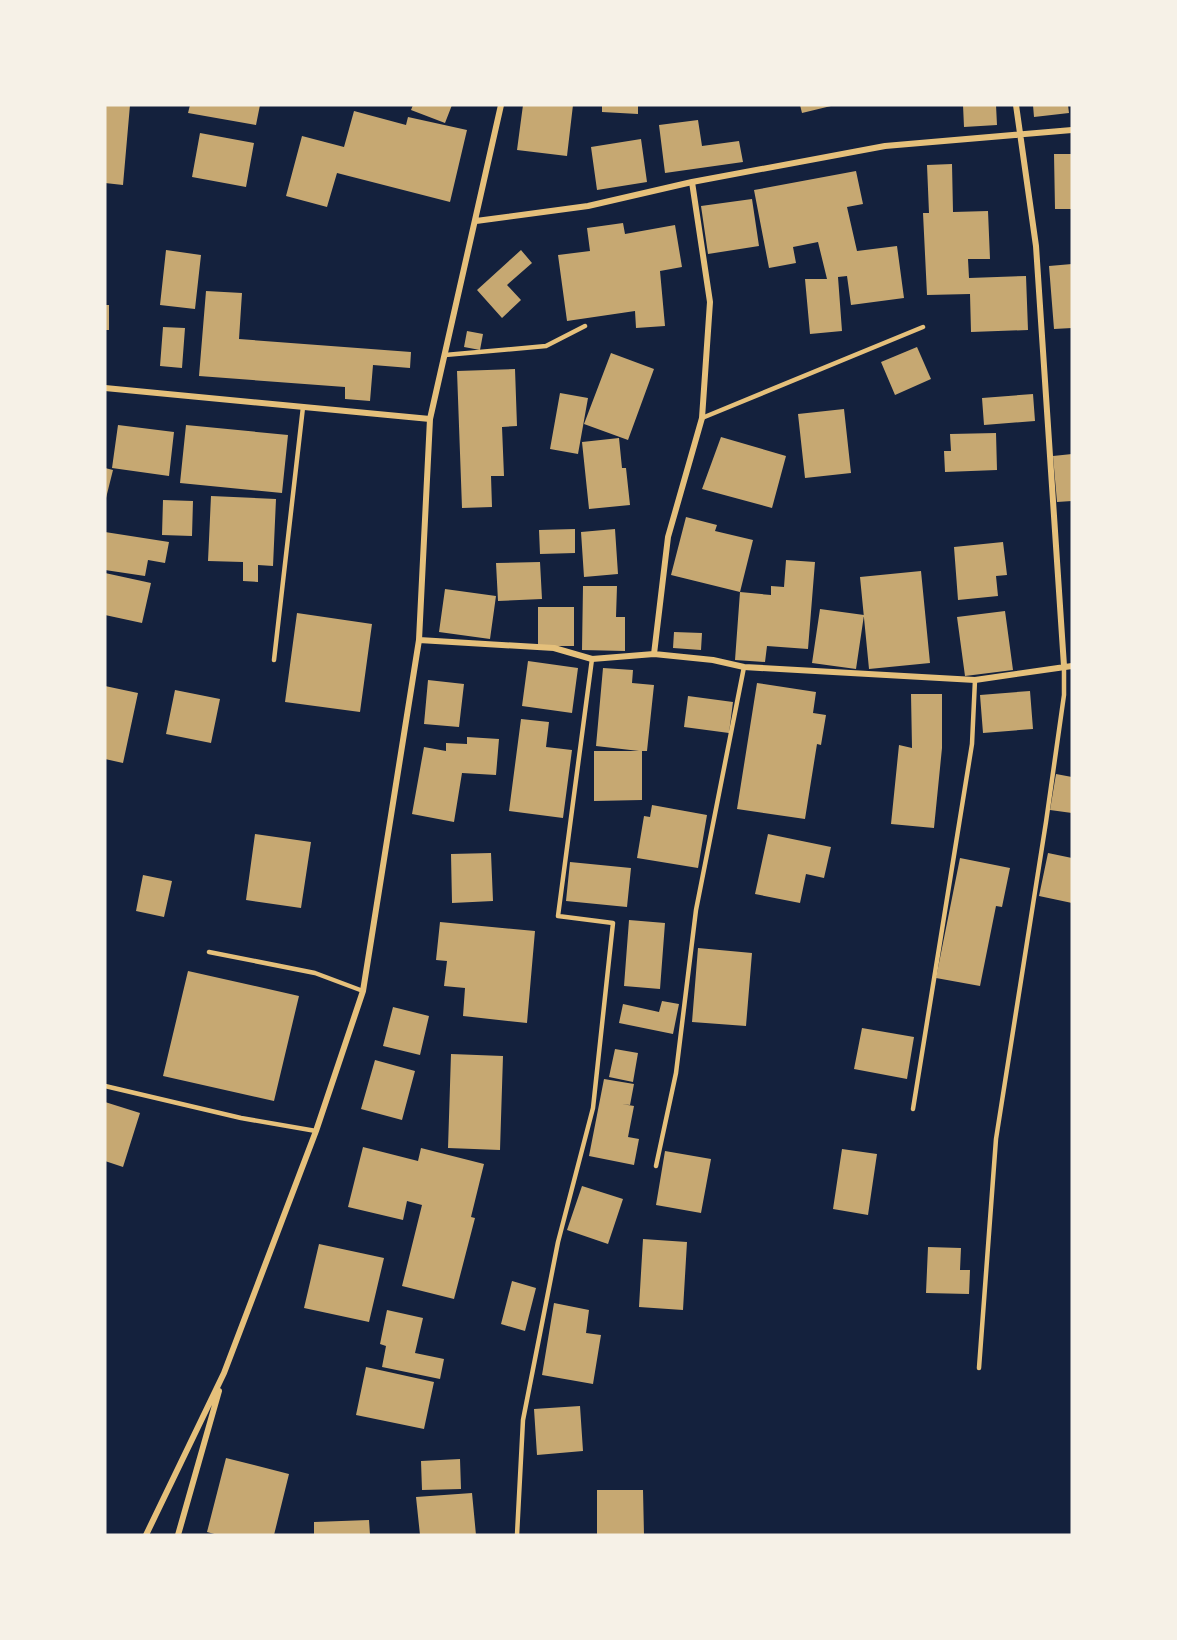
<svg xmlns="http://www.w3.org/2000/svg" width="1177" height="1640" font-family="'PT Sans Narrow',sans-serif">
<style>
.building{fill:#c6a872}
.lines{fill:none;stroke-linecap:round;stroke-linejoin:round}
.service{stroke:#e5c07b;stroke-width:4.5}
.minor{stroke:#e5c07b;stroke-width:6}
</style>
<rect width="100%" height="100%" fill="#14213d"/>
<path class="building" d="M 105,105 L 130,105 L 123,185 L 105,183 Z
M 190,105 L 260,105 L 256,125 L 188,113 Z
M 413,105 L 452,105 L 445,123 L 411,110 Z
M 523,105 L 573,105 L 567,156 L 517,150 Z
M 602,105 L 638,105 L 638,114 L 602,112 Z
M 800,105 L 830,105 L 831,106 L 802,113 Z
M 963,105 L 996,105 L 997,125 L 964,127 Z
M 1033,105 L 1068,105 L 1069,113 L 1034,117 Z
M 354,111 L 406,125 L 408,117 L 467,130 L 450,202 L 337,173 L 327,207 L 286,196 L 302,136 L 344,147 Z
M 698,120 L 702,146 L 739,141 L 743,162 L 665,173 L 659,125 Z
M 200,133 L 254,143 L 246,187 L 192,177 Z
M 641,139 L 647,182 L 597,190 L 591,147 Z
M 1054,154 L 1072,154 L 1072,209 L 1055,209 Z
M 952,164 L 953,212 L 988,211 L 990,259 L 968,259 L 969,278 L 1026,276 L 1028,330 L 971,332 L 970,294 L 927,295 L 923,213 L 929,213 L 927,165 Z
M 856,171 L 863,204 L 847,207 L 857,251 L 897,246 L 904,298 L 851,305 L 847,276 L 838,277 L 842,331 L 810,334 L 805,279 L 827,279 L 818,242 L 793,247 L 796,263 L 769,268 L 754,190 Z
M 752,199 L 759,246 L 708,254 L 701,206 Z
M 623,223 L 625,234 L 675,225 L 682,267 L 660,271 L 665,326 L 636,328 L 635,311 L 567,321 L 558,255 L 590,251 L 587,228 Z
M 166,250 L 201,255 L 195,309 L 160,305 Z
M 521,250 L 532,263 L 507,285 L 521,300 L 502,318 L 477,290 Z
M 1072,264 L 1072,328 L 1054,329 L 1049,266 Z
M 206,291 L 242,293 L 239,339 L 411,352 L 410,368 L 373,365 L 370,401 L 345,399 L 345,387 L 199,376 Z
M 105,305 L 109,305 L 109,330 L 105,330 Z
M 163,327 L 185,328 L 182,368 L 160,366 Z
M 467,331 L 483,334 L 480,350 L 464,347 Z
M 917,347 L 931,379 L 895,395 L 881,362 Z
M 611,353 L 654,369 L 628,440 L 584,424 Z
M 515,369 L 517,426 L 502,427 L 504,476 L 491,476 L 492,507 L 462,508 L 457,371 Z
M 560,393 L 588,398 L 578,454 L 550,449 Z
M 1033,394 L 1035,421 L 984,425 L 982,398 Z
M 844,409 L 851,473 L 805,478 L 798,414 Z
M 118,425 L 174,432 L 169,476 L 112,468 Z
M 186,425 L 288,435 L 282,493 L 180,483 Z
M 996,433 L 997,470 L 945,472 L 944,451 L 951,451 L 950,434 Z
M 721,437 L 786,456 L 772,508 L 702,489 Z
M 619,438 L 622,468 L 626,468 L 630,505 L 589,509 L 582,442 Z
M 1072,454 L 1072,501 L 1057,502 L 1053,456 Z
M 105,468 L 113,470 L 106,498 L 105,497 Z
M 211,496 L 276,499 L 273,566 L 258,565 L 258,582 L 243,581 L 243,562 L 208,561 Z
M 163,500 L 193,501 L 192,536 L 162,535 Z
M 686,517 L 717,525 L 715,531 L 753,540 L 740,592 L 671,575 Z
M 575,529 L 575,553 L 540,554 L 539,530 Z
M 615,529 L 618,574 L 584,577 L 581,532 Z
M 105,532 L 169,542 L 165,563 L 148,560 L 145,576 L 105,570 Z
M 1003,542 L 1007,575 L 996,576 L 998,596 L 958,600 L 954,547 Z
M 786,560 L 815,562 L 808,649 L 767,646 L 765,662 L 735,660 L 740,592 L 771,595 L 771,586 L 784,587 Z
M 540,562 L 542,599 L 498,601 L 496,563 Z
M 921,571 L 930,663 L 869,669 L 860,577 Z
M 105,573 L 151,583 L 142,623 L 105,615 Z
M 583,586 L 617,586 L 616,617 L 625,617 L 625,651 L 582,650 Z
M 445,589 L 496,596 L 490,639 L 439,632 Z
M 538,607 L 574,607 L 574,646 L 538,646 Z
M 820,609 L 864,615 L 856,669 L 812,663 Z
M 1005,611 L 1013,670 L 965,676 L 957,617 Z
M 297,613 L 372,624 L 360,712 L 285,702 Z
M 674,632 L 702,633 L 701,650 L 673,648 Z
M 528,661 L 578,668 L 572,713 L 522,706 Z
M 603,668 L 633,670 L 632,683 L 654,685 L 647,751 L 642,751 L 642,800 L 594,801 L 594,751 L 639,751 L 596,746 Z
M 428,680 L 464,684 L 459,727 L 424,724 Z
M 757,683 L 816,692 L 813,713 L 826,715 L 821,745 L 817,744 L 805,819 L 737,809 Z
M 105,686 L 138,693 L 123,763 L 105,759 Z
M 175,690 L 220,699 L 211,743 L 166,734 Z
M 1030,691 L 1033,729 L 983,733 L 980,695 Z
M 911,694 L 942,694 L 942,748 L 934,828 L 891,824 L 899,745 L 912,748 Z
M 688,696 L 733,702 L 729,733 L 684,727 Z
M 521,719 L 549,722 L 546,747 L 572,750 L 563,818 L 509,811 Z
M 467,737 L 499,739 L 496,775 L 462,773 L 454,822 L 412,814 L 424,747 L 446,751 L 446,743 L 467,744 Z
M 1056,774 L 1072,777 L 1072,813 L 1050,810 Z
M 652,805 L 707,815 L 698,868 L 637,858 L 644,816 L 650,817 Z
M 255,834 L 311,842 L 301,908 L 246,900 Z
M 768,834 L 831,847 L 824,878 L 806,874 L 800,903 L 755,894 Z
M 491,853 L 493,901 L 452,903 L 451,854 Z
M 1048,853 L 1072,858 L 1072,903 L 1039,896 Z
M 960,858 L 1010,868 L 1002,907 L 996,906 L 980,986 L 936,978 Z
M 570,862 L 631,868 L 627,907 L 566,901 Z
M 143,875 L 172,881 L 164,917 L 136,911 Z
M 629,920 L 665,923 L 660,989 L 624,986 Z
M 440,922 L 535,931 L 527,1023 L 463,1016 L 465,988 L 444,986 L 447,961 L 436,960 Z
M 698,948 L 752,953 L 746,1026 L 692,1022 Z
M 188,971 L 299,996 L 274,1101 L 163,1076 Z
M 662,1001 L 679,1004 L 673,1034 L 619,1023 L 623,1004 L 659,1012 Z
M 393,1007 L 429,1016 L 420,1055 L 383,1046 Z
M 862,1028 L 914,1037 L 907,1079 L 854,1069 Z
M 615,1049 L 638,1053 L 633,1082 L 609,1077 Z
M 451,1054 L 503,1056 L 500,1150 L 448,1148 Z
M 375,1060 L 415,1071 L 402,1120 L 361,1109 Z
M 604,1079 L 634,1084 L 630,1105 L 622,1104 L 634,1106 L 628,1137 L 639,1139 L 634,1165 L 589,1156 Z
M 105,1102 L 140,1113 L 123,1167 L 105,1161 Z
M 363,1147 L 418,1161 L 421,1148 L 484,1164 L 471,1217 L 475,1218 L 454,1299 L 402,1286 L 422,1205 L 407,1201 L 403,1220 L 348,1207 Z
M 842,1149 L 877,1154 L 868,1215 L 833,1209 Z
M 665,1151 L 711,1159 L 701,1213 L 656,1205 Z
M 582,1186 L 623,1199 L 608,1244 L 567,1230 Z
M 643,1239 L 687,1242 L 683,1310 L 639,1307 Z
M 319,1244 L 384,1258 L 369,1322 L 304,1308 Z
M 928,1247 L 961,1248 L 960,1270 L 970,1270 L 969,1294 L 926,1293 Z
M 512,1281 L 536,1288 L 525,1331 L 501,1324 Z
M 554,1303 L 589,1310 L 586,1333 L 601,1335 L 593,1384 L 542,1375 Z
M 387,1310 L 423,1318 L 415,1353 L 444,1359 L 440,1379 L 382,1367 L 386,1346 L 380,1344 Z
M 366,1367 L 434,1382 L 424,1429 L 356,1415 Z
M 580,1406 L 583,1451 L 537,1455 L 534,1409 Z
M 226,1458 L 289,1474 L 274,1535 L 218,1535 L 207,1532 Z
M 460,1459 L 461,1489 L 422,1490 L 421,1461 Z
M 597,1490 L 643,1490 L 644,1535 L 597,1535 Z
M 472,1493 L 476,1535 L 420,1535 L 416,1497 Z
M 369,1520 L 370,1535 L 314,1535 L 314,1522 Z"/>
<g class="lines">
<path class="service" d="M 445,355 L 546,346 L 585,326
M 702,418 L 923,327
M 274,660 L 303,407
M 209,952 L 315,973 L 363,991
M 105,1086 L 241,1118 L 316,1131
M 913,1109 L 972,744 L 975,680
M 656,1166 L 676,1073 L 696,910 L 744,667
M 979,1368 L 996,1139 L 1046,822 L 1064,695 L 1064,666
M 517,1535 L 523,1420 L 558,1242 L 593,1108 L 613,923 L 558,916 L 592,659"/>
<path class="minor" d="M 1016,105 L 1036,246 L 1064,666
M 476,221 L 588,206 L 692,182 L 885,146 L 1072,130
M 105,388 L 430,419
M 419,640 L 554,648 L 592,659 L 654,654 L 713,660 L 744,667 L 975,680 L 1072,666
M 654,654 L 668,537 L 702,418 L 710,302 L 692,182
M 146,1535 L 224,1373 L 316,1131 L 363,991 L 419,640 L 430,419 L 501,105
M 178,1535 L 219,1391"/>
</g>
<rect width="1177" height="1640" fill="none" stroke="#f6f1e7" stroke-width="213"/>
</svg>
